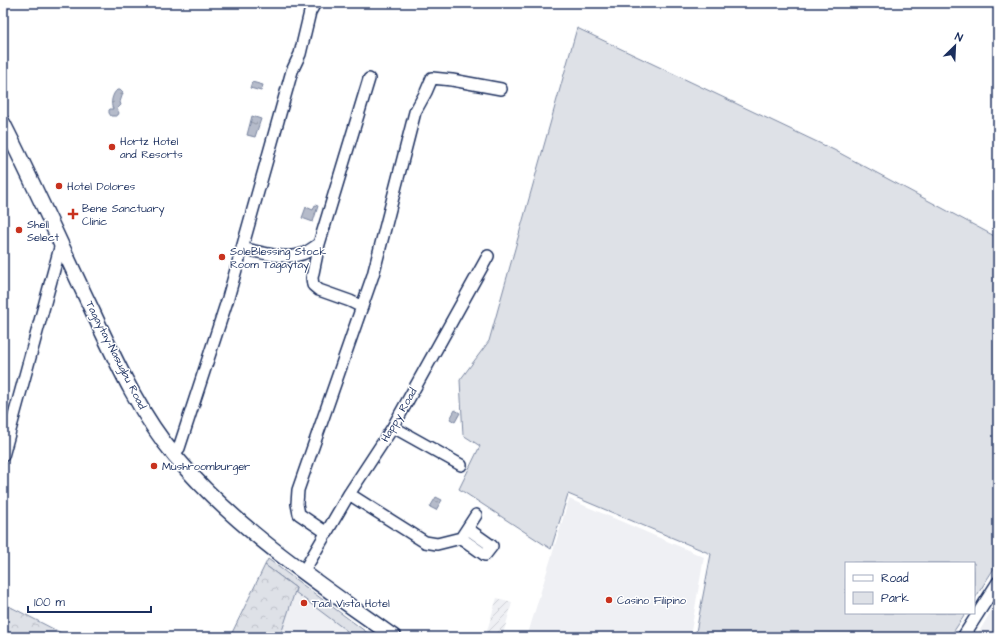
<svg xmlns="http://www.w3.org/2000/svg" width="1001" height="640" font-family="'Architects Daughter',sans-serif">
<style>
.built{fill:#eff0f4}
.industrial{fill:url(#industrial-furrows)}
.green{fill:#dee1e7;stroke:#7c88a2}
.forest{fill:url(#forest-crowns);stroke:#7c88a2}
.water{fill:url(#water-ripples);stroke:#77839f}
.lines{fill:none;stroke-linecap:round;stroke-linejoin:round}
.minor-casing{stroke:#1b2f5e;stroke-width:14}
.major-casing{stroke:#1b2f5e;stroke-width:17}
.minor{stroke:#fff;stroke-width:11}
.major{stroke:#fff;stroke-width:14}
.poi-dot{fill:#c8321e;stroke:#fff;stroke-width:1.5}
.labels{text-anchor:middle;dominant-baseline:central;stroke-width:3;stroke-linejoin:round;paint-order:stroke}
.poi-label{font-size:11px;fill:#1b2f5e;stroke:#fff;text-anchor:start}
.street-label{font-size:11px;fill:#1b2f5e;stroke:#fff}
</style>
<defs>
<pattern id="industrial-furrows" width="10" height="10" patternUnits="userSpaceOnUse"><rect width="10" height="10" fill="#eff0f4"/><path d="M-1 1l2-2M0 10L10 0M9 11l2-2" fill="none" stroke="#ccced4"/></pattern>
<pattern id="forest-crowns" width="20" height="18" patternUnits="userSpaceOnUse"><rect width="20" height="18" fill="#dee1e7"/><path d="M2 6a3 3 0 1 1 6 0M12 15a3 3 0 1 1 6 0" fill="none" stroke="#bec1c9"/></pattern>
<pattern id="water-ripples" width="26" height="14" patternUnits="userSpaceOnUse"><rect width="26" height="14" fill="#b5bbca"/><path d="M2 4q2-2 4 0t4 0M15 11q2-2 4 0t4 0" fill="none" stroke="#9298a7"/></pattern>
</defs>
<rect width="100%" height="100%" fill="#fff"/>
<filter id="ink" filterUnits="userSpaceOnUse"><feTurbulence type="fractalNoise" baseFrequency=".025" numOctaves="2"/><feDisplacementMap in="SourceGraphic" scale="8" xChannelSelector="R" yChannelSelector="G"/><feConvolveMatrix kernelMatrix="1 2 1 2 8 2 1 2 1" color-interpolation-filters="sRGB"/></filter>
<g filter="url(#ink)">
<path class="built" d="M 569,499 L 704,557 L 690,637 L 527,637 Z
M 296,588 L 362,637 L 280,637 Z
M 993,608 L 998,608 L 998,637 L 976,637 Z"/>
<path class="industrial" d="M 497,598 L 512,602 L 510,611 L 502,637 L 485,637 Z"/>
<path class="green" d="M 577,28 L 834,150 L 998,238 L 998,562 L 974,600 L 974,563 L 846,563 L 846,613 L 966,613 L 950,637 L 695,637 L 711,554 L 568,494 L 551,549 L 459,489 L 480,446 L 463,435 L 460,380 L 489,341 Z
M 268,559 L 373,637 L 355,637 L 295,592 L 296,588 L 265,565 Z"/>
<path class="forest" d="M 265,565 L 296,588 L 280,637 L 230,637 Z
M 3,603 L 69,637 L 3,637 Z"/>
<path class="water" d="M 252,82 L 263,85 L 261,91 L 250,88 Z
M 117,90 L 120,90 L 123,93 L 120,102 L 121,105 L 117,109 L 119,113 L 118,115 L 116,116 L 111,116 L 109,113 L 109,110 L 110,109 L 113,109 C 110,104 112,94 117,90 Z
M 252,116 L 261,119 L 255,137 L 247,135 Z
M 315,205 L 318,206 L 313,222 L 302,218 L 306,207 L 313,210 Z
M 455,410 L 460,413 L 455,422 L 450,419 Z
M 436,497 L 442,500 L 436,510 L 430,507 Z"/>
<g class="lines">
<defs>
<path id="minor" d="M 242,248 C 258,252 287,260 302,254 C 308,252 314,247 319,244
M 362,307 L 350,301 L 319,290 L 313,285 L 312,278 L 319,244 L 369,79
M 393,427 L 461,465
M 174,454 L 179,448 L 228,298 L 292,71 L 300,54 L 310,12 L 315,3
M 3,456 L 61,244
M 349,494 L 425,542 L 437,544 L 461,538 L 476,515
M 327,533 L 299,514 L 297,504 L 298,490 L 373,275 L 415,112 L 426,92 L 432,78 L 452,80 L 501,89
M 461,538 L 485,555 L 492,546 L 468,529
M 304,571 L 349,494 L 393,427 L 488,256
M 963,637 L 998,582"/>
<path id="major" d="M 3,123 C 34,184 61,245 90,306 C 114,357 138,412 175,456 C 236,529 317,582 394,637"/>
</defs>
<use href="#minor" class="minor-casing"/>
<use href="#major" class="major-casing"/>
<use href="#minor" class="minor"/>
<use href="#major" class="major"/>
</g>
</g>
<g class="poi-dot">
<circle cx="112" cy="147" r="4"/>
<circle cx="59" cy="186" r="4"/>
<path d="M71 208h4v4h4v4h-4v4h-4v-4h-4v-4h4z"/>
<circle cx="19" cy="230" r="4"/>
<circle cx="222" cy="257" r="4"/>
<circle cx="154" cy="466" r="4"/>
<circle cx="609" cy="600" r="4"/>
<circle cx="304" cy="603" r="4"/>
</g>
<g class="labels">
<g class="poi-label">
<text x="120" y="141">Hortz Hotel<tspan x="120" dy="13">and Resorts</tspan></text>
<text x="67" y="186">Hotel Dolores</text>
<text x="82" y="208">Bene Sanctuary<tspan x="82" dy="13">Clinic</tspan></text>
<text x="27" y="224">Shell<tspan x="27" dy="13">Select</tspan></text>
<text x="230" y="251">SoleBlessing Stock<tspan x="230" dy="13">Room Tagaytay</tspan></text>
<text x="162" y="466">Mushroomburger</text>
<text x="617" y="600">Casino Filipino</text>
<text x="312" y="603">Taal Vista Hotel</text>
</g>
<g class="street-label">
<text transform="translate(116 355) rotate(63)">Tagaytay-Nasugbu Road</text>
<text transform="translate(399 415) rotate(-60)">Happy Road</text>
</g>
</g>
<rect width="1001" height="640" fill="none" stroke="#fff" stroke-width="16"/>
<rect x="8" y="8" width="985" height="624" fill="none" stroke="#1b2f5e" stroke-width="1.5" filter="url(#ink)"/>
<rect x="845" y="562" width="130" height="52" fill="#ffffff" stroke="#a4acbf"/>
<rect x="853" y="575" width="20" height="6" fill="#ffffff" stroke="#a4acbf"/>
<text x="881" y="582" font-size="12" fill="#1b2f5e">Road</text>
<rect x="853" y="592" width="20" height="12" fill="#dee1e7" stroke="#a4acbf"/>
<text x="881" y="602" font-size="12" fill="#1b2f5e">Park</text>
<g transform="translate(955 46) rotate(24)" stroke="#ffffff" stroke-width="3" paint-order="stroke">
<path d="M0-3L7 15L0 10L-7 15Z" fill="#1b2f5e"/>
<text y="-6" font-size="11" font-weight="bold" text-anchor="middle" fill="#1b2f5e">N</text>
</g>
<path d="M28 606v6h123v-6" fill="none" stroke="#1b2f5e" stroke-width="2"/>
<text x="34" y="606" font-size="12" fill="#1b2f5e" stroke="#ffffff" stroke-width="3" paint-order="stroke">100 m</text>
</svg>
